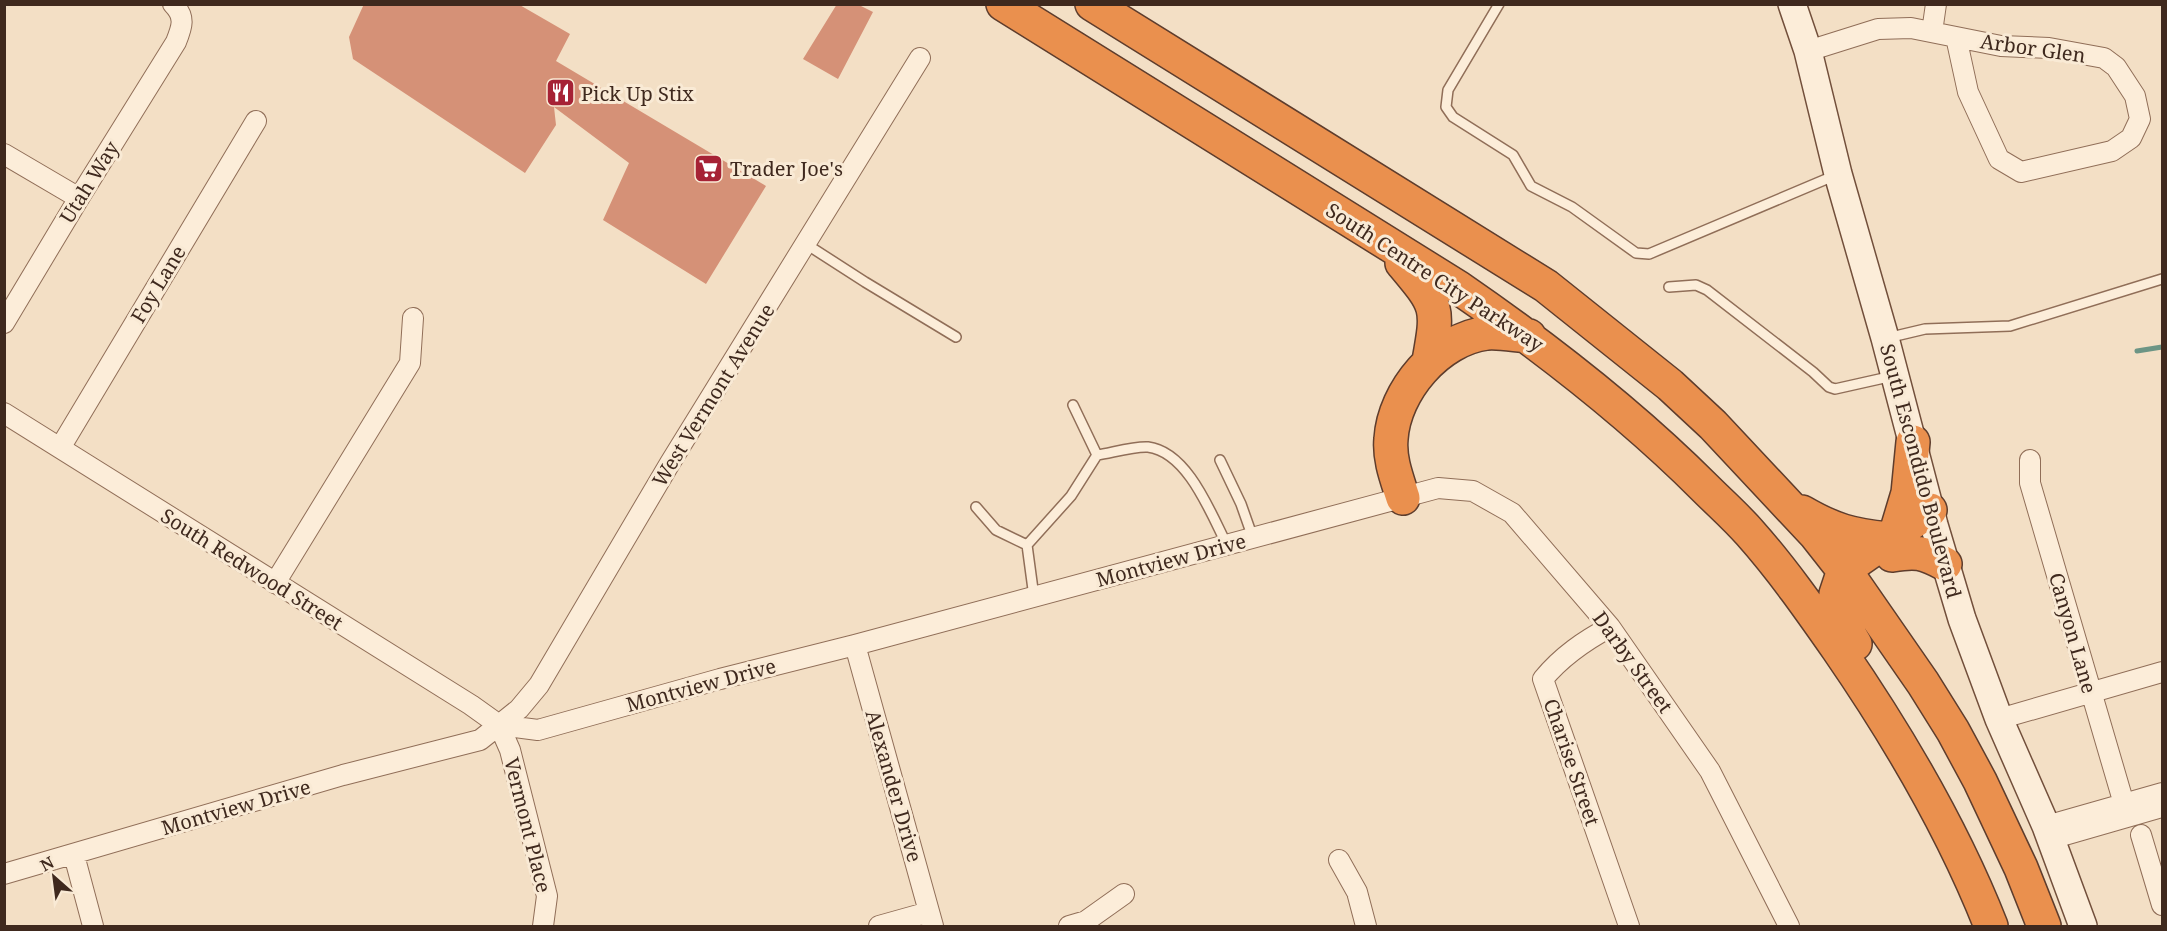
<svg xmlns="http://www.w3.org/2000/svg" width="2167" height="931" font-family="'Noto Serif',serif">
<style>
.lines{fill:none;stroke-linecap:round;stroke-linejoin:round}
.stream{stroke:#6c9585;stroke-width:5}
.building{fill:#d59177}
.lane-casing{stroke:#906e58;stroke-width:12}
.street-casing{stroke:#906e58;stroke-width:22}
.secondary-casing{stroke:#724f3b;stroke-width:30}
.highway-casing{stroke:#5e3d2d;stroke-width:36}
.lane{stroke:#fcedd9;stroke-width:9}
.street{stroke:#fcedd9;stroke-width:20}
.secondary{stroke:#fcedd9;stroke-width:27}
.highway{stroke:#ea904e;stroke-width:33}
.labels{text-anchor:middle;dominant-baseline:central;stroke-width:6;stroke-linejoin:round;paint-order:stroke}
.street-label{font-size:20px;fill:#3f291e;stroke:#f9ead5}
.poi-label{font-size:20px;fill:#3f291e;stroke:#f9ead5;text-anchor:start}
</style>
<rect width="100%" height="100%" fill="#f3dfc5"/>
<g class="lines">
<path class="stream" d="M 2137,351 L 2162,347"/>
</g>
<path class="building" d="M 364,4 L 518,4 L 570,34 L 556,61 L 766,186 L 706,284 L 603,220 L 629,163 L 554,107 L 556,125 L 525,173 L 353,59 L 349,37 Z
M 837,4 L 857,4 L 873,12 L 838,79 L 803,59 Z"/>
<g class="lines">
<defs>
<path id="lane" d="M 1499,4 L 1448,90 L 1446,107 L 1453,117 L 1513,155 L 1531,186 L 1572,207 L 1636,253 L 1649,254 L 1836,175
M 806,244 L 865,282 L 956,337
M 1669,287 L 1696,285 L 1707,290 L 1813,372 L 1829,387 L 1835,389 L 1893,376
M 1887,338 L 1925,329 L 2010,326 L 2162,279
M 1097,455 C 1111,453 1134,446 1148,447 C 1188,452 1211,514 1227,545
M 1220,460 L 1241,504 L 1253,538
M 976,507 L 996,530 L 1027,545
M 1034,597 L 1027,545 L 1071,496 L 1097,455 L 1073,405"/>
<path id="street" d="M 1932,32 L 1936,4
M 1808,51 L 1878,29 L 1911,28 L 2001,46 L 2049,48 L 2104,58 L 2116,67 L 2135,96 L 2140,119 L 2131,138 L 2112,151 L 2021,172 L 1999,159 L 1968,92 L 1956,37
M 4,154 L 79,198
M 4,323 L 79,198 L 176,42 C 182,27 186,17 173,4
M 4,413 L 471,705 L 499,725 L 510,750 L 547,896 L 543,926
M 60,448 L 256,121
M 2030,460 L 2030,483 L 2124,804
M 275,583 L 410,363 L 413,318
M 1610,627 C 1584,641 1562,656 1543,679 L 1629,926
M 855,645 L 933,926
M 1999,719 L 2162,672
M 499,725 L 519,709 L 539,685 L 670,463 L 920,58
M 2046,826 L 2162,793
M 2141,835 L 2162,905
M 2051,839 L 2162,807
M 74,855 L 93,926
M 1339,860 L 1357,892 L 1366,926
M 4,874 L 343,775 L 480,740 L 499,725 L 538,730 L 720,679 L 855,645 L 1438,488 L 1473,491 L 1512,513 L 1610,627 L 1710,771 L 1789,926
M 879,926 L 929,912
M 1069,926 L 1086,921 L 1124,894"/>
<path id="secondary" d="M 1792,4 L 1808,51 L 1838,174 L 1885,338 L 1934,525 L 1962,619 L 1999,719 L 2046,826 L 2083,926"/>
<path id="highway" d="M 1003,4 L 1459,288 C 1546,348 1630,413 1705,488 C 1720,503 1736,517 1750,533 C 1782,569 1810,609 1838,649 C 1898,736 1952,827 1991,926
M 1092,4 L 1546,286 L 1670,385 L 1713,425 L 1816,535 L 1853,582 L 1923,683 L 1953,731 L 1980,781 L 2021,868 L 2044,926
M 1402,263 C 1438,306 1439,306 1429,361
M 1403,498 C 1397,479 1389,459 1391,439 C 1394,391 1438,339 1487,333 C 1500,332 1515,335 1529,336
M 1802,512 C 1835,531 1851,535 1888,539
M 1896,533 L 1908,493 L 1913,442
M 1892,555 C 1916,551 1923,552 1945,564
M 1855,644 L 1838,615 L 1835,605 L 1836,594 L 1844,570 L 1930,510"/>
</defs>
<use href="#lane" class="lane-casing"/>
<use href="#street" class="street-casing"/>
<use href="#secondary" class="secondary-casing"/>
<use href="#highway" class="highway-casing"/>
<use href="#lane" class="lane"/>
<use href="#street" class="street"/>
<use href="#secondary" class="secondary"/>
<use href="#highway" class="highway"/>
</g>
<defs>
<symbol id="restaurant-square" viewBox="-11 -11 22 22"><rect x="-9" y="-9" width="18" height="18" rx="4" fill="#a62235" stroke="#f9ead5"/><path d="M-5-6h1v4h1v-4h1v4h1v-4h1v5L-1.5 .5V6h-2V.5L-5-1ZM5-6V6H3V1.5H1.5Q1.5-4 5-6Z" fill="#fff"/></symbol>
<symbol id="supermarket-square" viewBox="-11 -11 22 22"><rect x="-9" y="-9" width="18" height="18" rx="4" fill="#a62235" stroke="#f9ead5"/><path d="M-6-5.5h2.5l.6 2H6L4.5 2H-2.5L-4.4-4H-6ZM-1.5 3.2a1.3 1.3 0 1 0 .1 0ZM3 3.2a1.3 1.3 0 1 0 .1 0Z" fill="#fff"/></symbol>
</defs>
<g fill-rule="evenodd">
<use href="#restaurant-square" x="544" y="76" width="33" height="33"/>
<use href="#supermarket-square" x="692" y="152" width="33" height="33"/>
</g>
<g class="labels">
<g class="street-label">
<text transform="translate(2033 48) rotate(8)">Arbor Glen</text>
<text transform="translate(89 182) rotate(-58)">Utah Way</text>
<text transform="translate(1435 277) rotate(33)">South Centre City Parkway</text>
<text transform="translate(158 284) rotate(-59)">Foy Lane</text>
<text transform="translate(713 395) rotate(-58)">West Vermont Avenue</text>
<text transform="translate(1921 471) rotate(75)">South Escondido Boulevard</text>
<text transform="translate(1171 560) rotate(-15)">Montview Drive</text>
<text transform="translate(252 569) rotate(32)">South Redwood Street</text>
<text transform="translate(2073 633) rotate(74)">Canyon Lane</text>
<text transform="translate(1633 662) rotate(54)">Darby Street</text>
<text transform="translate(701 685) rotate(-15)">Montview Drive</text>
<text transform="translate(1572 762) rotate(71)">Charise Street</text>
<text transform="translate(894 786) rotate(74)">Alexander Drive</text>
<text transform="translate(236 807) rotate(-16)">Montview Drive</text>
<text transform="translate(528 825) rotate(76)">Vermont Place</text>
</g>
<g class="poi-label">
<text x="581" y="93">Pick Up Stix</text>
<text x="730" y="168">Trader Joe's</text>
</g>
</g>
<rect width="2167" height="931" fill="none" stroke="#3f291e" stroke-width="12"/>
<g transform="translate(54 877) rotate(332)" stroke="#f9ead5" stroke-width="4.5" paint-order="stroke">
<path d="M0-4.5L10 22L0 15L-10 22Z" fill="#3f291e"/>
<text y="-9" font-size="16" font-weight="bold" text-anchor="middle" fill="#3f291e">N</text>
</g>
</svg>
